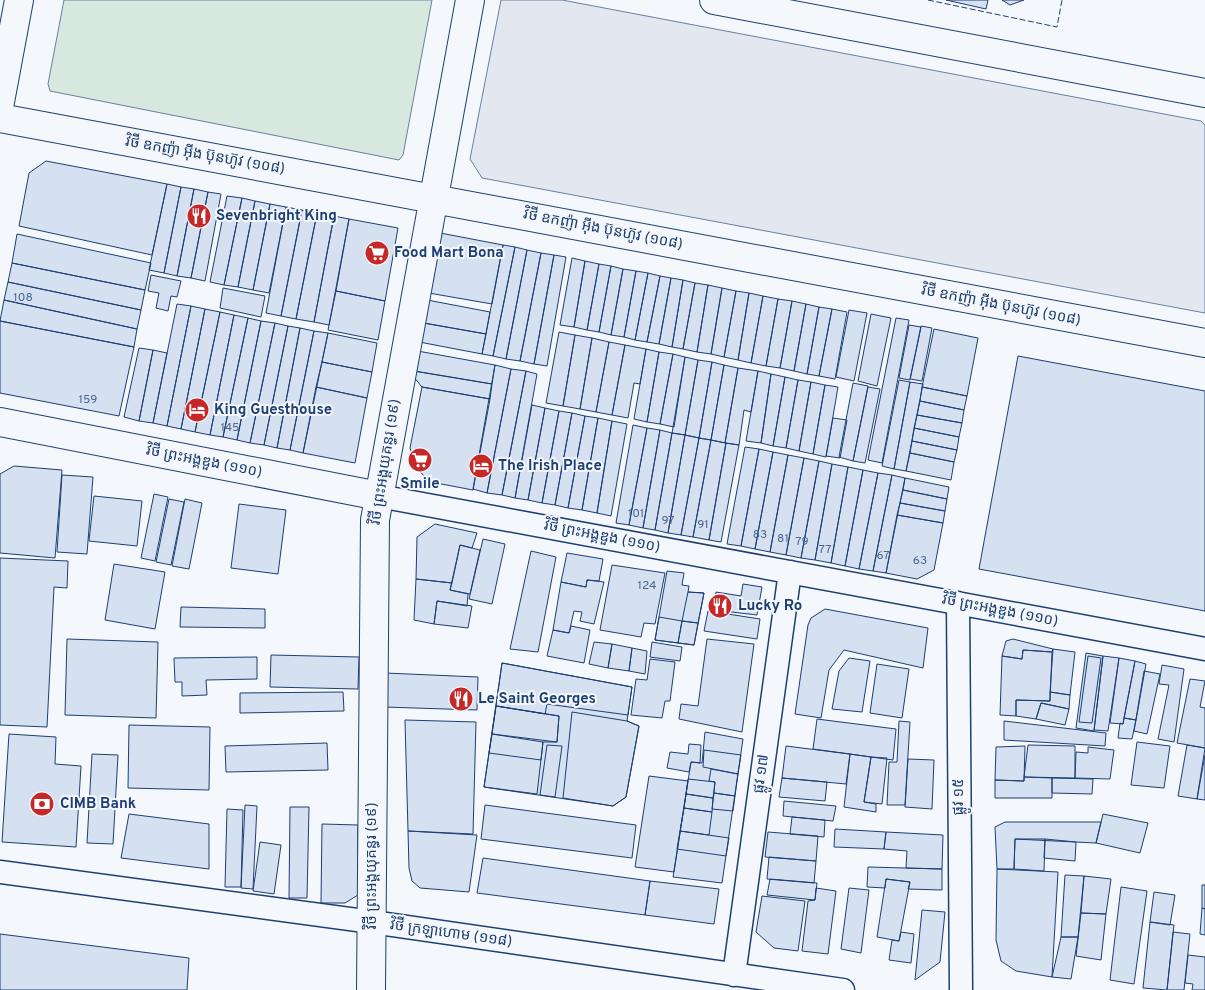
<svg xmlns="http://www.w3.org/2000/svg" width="1205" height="990" font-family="Overpass,'Noto Sans Khmer',sans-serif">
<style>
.green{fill:#d7e8df;stroke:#687fa3}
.parking{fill:#e3e8f0;stroke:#687fa3}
.building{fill:#d5e0f0;stroke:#1d3f73}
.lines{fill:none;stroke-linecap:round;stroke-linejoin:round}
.street-casing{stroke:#1d3f73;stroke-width:25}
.secondary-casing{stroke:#1d3f73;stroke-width:30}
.street{stroke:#f4f7fb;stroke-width:22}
.secondary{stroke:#f4f7fb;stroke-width:28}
.fence{stroke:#1d3f73;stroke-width:1;stroke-dasharray:6 2.5;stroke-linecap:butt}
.labels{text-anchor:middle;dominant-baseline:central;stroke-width:4;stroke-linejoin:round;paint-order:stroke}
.number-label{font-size:12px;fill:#4b6792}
.street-label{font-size:15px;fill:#1d3f73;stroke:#f4f7fb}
.poi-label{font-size:15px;font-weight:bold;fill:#1d3f73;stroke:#f4f7fb;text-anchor:start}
</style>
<rect width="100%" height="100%" fill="#f4f7fb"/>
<path class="green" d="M 64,0 L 432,0 L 403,155 L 399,160 L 50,91 L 48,84 Z"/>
<path class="parking" d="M 501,0 L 562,0 L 1201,121 L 1205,125 L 1205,313 L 482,178 L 470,159 Z"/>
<path class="building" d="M 946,0 L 988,0 L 986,9 Z
M 1002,0 L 1024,0 L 1010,5 Z
M 46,161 L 167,184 L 152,255 L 19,226 L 29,173 Z
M 167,184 L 181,187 L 164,273 L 149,270 Z
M 181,187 L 194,189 L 177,276 L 164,273 Z
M 194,189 L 208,192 L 191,278 L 177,276 Z
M 208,192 L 221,194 L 205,281 L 191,278 Z
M 227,196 L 242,198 L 224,285 L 210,282 Z
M 242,198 L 255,201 L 238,287 L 224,285 Z
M 255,201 L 270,204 L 253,290 L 238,287 Z
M 270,204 L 286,207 L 269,293 L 253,290 Z
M 286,207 L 302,210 L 281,316 L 266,313 Z
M 302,210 L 317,213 L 296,319 L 281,316 Z
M 317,213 L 334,216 L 314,322 L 296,319 Z
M 334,216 L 349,219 L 329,325 L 314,322 Z
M 349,219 L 398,228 L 385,301 L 336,291 Z
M 435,232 L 503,245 L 492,304 L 423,292 Z
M 17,234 L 151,263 L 145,290 L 12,263 Z
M 503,245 L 515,247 L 493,356 L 482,354 Z
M 515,247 L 527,250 L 506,359 L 493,356 Z
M 527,250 L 541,253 L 520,361 L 506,359 Z
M 541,253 L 554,255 L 534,364 L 520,361 Z
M 554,255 L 566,257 L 547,366 L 534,364 Z
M 572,258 L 585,261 L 574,327 L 560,325 Z
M 585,261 L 599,264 L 587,330 L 574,327 Z
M 12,263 L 145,290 L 141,310 L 8,282 Z
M 599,264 L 611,266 L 599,332 L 587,330 Z
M 611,266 L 623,269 L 611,335 L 599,332 Z
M 623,269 L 636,271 L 624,337 L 611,335 Z
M 636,271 L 648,273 L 635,340 L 624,337 Z
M 648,273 L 660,276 L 647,342 L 635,340 Z
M 151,275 L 181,281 L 177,297 L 171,296 L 168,311 L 156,308 L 159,293 L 148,291 Z
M 660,276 L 671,278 L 659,344 L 647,342 Z
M 671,278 L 683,280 L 672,347 L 659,344 Z
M 683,280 L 695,283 L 683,349 L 672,347 Z
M 8,282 L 141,310 L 137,329 L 4,300 Z
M 695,283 L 708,285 L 697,352 L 683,349 Z
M 708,285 L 722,288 L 711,354 L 697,352 Z
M 223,288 L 265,296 L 261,317 L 220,308 Z
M 722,288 L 736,291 L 724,357 L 711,354 Z
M 336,291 L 385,301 L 378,340 L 328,330 Z
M 736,291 L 749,293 L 738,360 L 724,357 Z
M 749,293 L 763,296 L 751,363 L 738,360 Z
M 763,296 L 778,299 L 766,366 L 751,363 Z
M 422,299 L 490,312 L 486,334 L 418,322 Z
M 778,299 L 792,301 L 780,368 L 766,366 Z
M 4,300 L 137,329 L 134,347 L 0,321 Z
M 792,301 L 806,304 L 794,371 L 780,368 Z
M 177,304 L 191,306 L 167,426 L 153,423 Z
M 806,304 L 819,307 L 807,374 L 794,371 Z
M 191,306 L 205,309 L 181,429 L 167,426 Z
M 819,307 L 832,309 L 819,376 L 807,374 Z
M 205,309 L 220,312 L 195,432 L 181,429 Z
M 832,309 L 847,312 L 835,379 L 819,376 Z
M 849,310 L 867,313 L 854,381 L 836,377 Z
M 220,312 L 234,315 L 210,435 L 195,432 Z
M 871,314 L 891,318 L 877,386 L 858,381 Z
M 234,315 L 248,318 L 223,437 L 210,435 Z
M 248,318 L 261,321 L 237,440 L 223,437 Z
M 896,318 L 909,320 L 882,463 L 868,460 Z
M 0,321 L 134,347 L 119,416 L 0,393 Z
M 261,321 L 275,323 L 250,443 L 237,440 Z
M 418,322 L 486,334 L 482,354 L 414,341 Z
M 275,323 L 288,326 L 264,445 L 250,443 Z
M 909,325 L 921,327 L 910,380 L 899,378 Z
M 288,326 L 300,328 L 277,448 L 264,445 Z
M 921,326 L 932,328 L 922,381 L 910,379 Z
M 300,328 L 314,331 L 290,450 L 277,448 Z
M 934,329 L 978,338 L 967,396 L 922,387 Z
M 314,331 L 328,333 L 303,453 L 290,450 Z
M 559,332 L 575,335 L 563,406 L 546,403 Z
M 328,333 L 377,343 L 372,372 L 322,362 Z
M 575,335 L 592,338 L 580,409 L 563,406 Z
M 592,338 L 609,342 L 596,412 L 580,409 Z
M 609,342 L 625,345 L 612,415 L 596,412 Z
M 625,345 L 646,349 L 640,384 L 634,383 L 628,418 L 612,415 Z
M 139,348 L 153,350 L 139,421 L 124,417 Z
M 646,349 L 659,352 L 647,422 L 634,419 Z
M 153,350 L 167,353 L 153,423 L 139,421 Z
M 412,350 L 495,365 L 492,384 L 408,370 Z
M 659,352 L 673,354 L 660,424 L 647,422 Z
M 673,354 L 685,357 L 674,427 L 660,424 Z
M 1018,356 L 1205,391 L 1205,611 L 979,569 Z
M 685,357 L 698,360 L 685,435 L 672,433 Z
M 698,360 L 712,362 L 699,438 L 685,435 Z
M 322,362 L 372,372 L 367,398 L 316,387 Z
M 712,362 L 724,365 L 711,440 L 699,438 Z
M 495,365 L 511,369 L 487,493 L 473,489 Z
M 724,365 L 738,368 L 725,443 L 711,440 Z
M 738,368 L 758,371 L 751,412 L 744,410 L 739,445 L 725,443 Z
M 511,369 L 526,371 L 502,495 L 487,493 Z
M 408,370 L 492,384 L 490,399 L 422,387 Z
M 526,371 L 537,374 L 515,498 L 502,495 Z
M 758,371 L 771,374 L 761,443 L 746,441 Z
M 771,374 L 785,377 L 773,446 L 761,443 Z
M 785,377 L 798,380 L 786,448 L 773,446 Z
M 798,380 L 811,382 L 799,451 L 786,448 Z
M 899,380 L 910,382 L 894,469 L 882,466 Z
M 811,382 L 825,385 L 813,454 L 799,451 Z
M 910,382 L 923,384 L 906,471 L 894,469 Z
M 853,383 L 868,386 L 853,461 L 839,457 Z
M 825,385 L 838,387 L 826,457 L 813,454 Z
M 316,387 L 367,398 L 355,463 L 303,453 Z
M 422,387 L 490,399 L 473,490 L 436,483 L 425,477 L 417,468 L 410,448 Z
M 868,387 L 880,389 L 865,463 L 853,461 Z
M 922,387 L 967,396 L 964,410 L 920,401 Z
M 920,401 L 964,410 L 962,423 L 917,415 Z
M 532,405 L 545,408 L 528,500 L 515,498 Z
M 545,408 L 559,411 L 542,503 L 528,500 Z
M 559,411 L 572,413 L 555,505 L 542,503 Z
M 572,413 L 585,416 L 568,508 L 555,505 Z
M 917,415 L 962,423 L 959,437 L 914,428 Z
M 585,416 L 598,418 L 582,510 L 568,508 Z
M 598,418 L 612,421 L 597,513 L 582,510 Z
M 833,418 L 847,420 L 840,458 L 826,456 Z
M 612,421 L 627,424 L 611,516 L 597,513 Z
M 633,425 L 647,428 L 629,525 L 616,523 Z
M 647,428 L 660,430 L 643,528 L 629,525 Z
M 914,428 L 959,437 L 957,450 L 912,441 Z
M 660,430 L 672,433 L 655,530 L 643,528 Z
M 672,433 L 685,435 L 668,533 L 655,530 Z
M 685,435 L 699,438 L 681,535 L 668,533 Z
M 699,438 L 711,440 L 693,537 L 681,535 Z
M 711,440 L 726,443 L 709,540 L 693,537 Z
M 912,441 L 957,450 L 954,462 L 910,453 Z
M 726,443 L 739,445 L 721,542 L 709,540 Z
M 745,447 L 759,449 L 741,546 L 727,544 Z
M 759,449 L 773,452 L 755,549 L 741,546 Z
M 773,452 L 788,455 L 770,552 L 755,549 Z
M 910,453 L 954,462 L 951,480 L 906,471 Z
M 788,455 L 804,458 L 786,555 L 770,552 Z
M 804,458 L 819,461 L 801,558 L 786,555 Z
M 819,461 L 832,464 L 815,560 L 801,558 Z
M 832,464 L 848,467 L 831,563 L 815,560 Z
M 14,466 L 62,470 L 55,558 L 0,553 L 0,474 Z
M 848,467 L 863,470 L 845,566 L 831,563 Z
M 863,470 L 878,473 L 859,569 L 845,566 Z
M 878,473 L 892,475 L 873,571 L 859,569 Z
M 62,475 L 93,477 L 87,554 L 57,552 Z
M 892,475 L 905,478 L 886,573 L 873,571 Z
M 905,478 L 949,487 L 947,499 L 903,490 Z
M 903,490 L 947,499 L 945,511 L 900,503 Z
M 154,494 L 168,497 L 155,561 L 141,558 Z
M 94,496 L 142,501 L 137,546 L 89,541 Z
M 169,499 L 184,502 L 171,565 L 156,562 Z
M 185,499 L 202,503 L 189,569 L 172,566 Z
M 900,503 L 945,511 L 943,523 L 897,515 Z
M 239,504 L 286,510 L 278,574 L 231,568 Z
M 897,515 L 943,523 L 934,570 L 917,579 L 886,573 Z
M 435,524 L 477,533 L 472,548 L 460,545 L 452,583 L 416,579 L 417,537 Z
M 483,539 L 505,544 L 492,604 L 469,599 Z
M 460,545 L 480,550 L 470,594 L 450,590 Z
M 531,551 L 556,557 L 538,652 L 510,649 Z
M 567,553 L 603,559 L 599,581 L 587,580 L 586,587 L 561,582 Z
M 0,558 L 68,561 L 67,588 L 54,587 L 47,727 L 0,725 Z
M 114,564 L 165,572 L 155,629 L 105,620 Z
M 612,565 L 665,573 L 655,624 L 644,623 L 641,637 L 600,630 Z
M 667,571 L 684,573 L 682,585 L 689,586 L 688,592 L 704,593 L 694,645 L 655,640 Z
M 416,579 L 452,583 L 450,590 L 468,594 L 467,606 L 437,601 L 434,624 L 414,620 Z
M 587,580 L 604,582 L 594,624 L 580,621 L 582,612 L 574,611 L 569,633 L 553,630 L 561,582 L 586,587 Z
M 743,584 L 762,587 L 757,615 L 714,610 L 716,592 L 741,596 Z
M 688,592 L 704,593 L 698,623 L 682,621 Z
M 437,601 L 472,606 L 468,628 L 434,624 Z
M 181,607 L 265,609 L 265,628 L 180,627 Z
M 825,609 L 928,628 L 923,668 L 844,650 L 829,670 L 821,718 L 795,714 L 808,625 L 811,618 Z
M 708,611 L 760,619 L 757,639 L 704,631 Z
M 659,617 L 682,621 L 678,643 L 655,640 Z
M 682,621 L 698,623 L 694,645 L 678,643 Z
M 571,626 L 590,630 L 584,663 L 547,656 L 553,630 L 569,633 Z
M 67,639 L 158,642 L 156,718 L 65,715 Z
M 707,639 L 754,644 L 742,732 L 679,719 L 681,704 L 698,706 Z
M 1013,639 L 1053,649 L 1052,652 L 1023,650 L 1022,659 L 1002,656 L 1006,641 Z
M 594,642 L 612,644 L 608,668 L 589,664 Z
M 652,642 L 682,647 L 680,661 L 650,657 Z
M 612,644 L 632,648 L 629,671 L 608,668 Z
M 632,648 L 647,651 L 645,674 L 629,671 Z
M 1053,649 L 1075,652 L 1070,695 L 1050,692 Z
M 1023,650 L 1052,652 L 1050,701 L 1016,700 L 1016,716 L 1000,715 L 1002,656 L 1022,659 Z
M 1086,653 L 1103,656 L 1094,731 L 1076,728 Z
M 271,655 L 359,657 L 358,689 L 270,687 Z
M 1088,656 L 1101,658 L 1092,723 L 1079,722 Z
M 1103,656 L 1119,658 L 1108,731 L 1094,730 Z
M 257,657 L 257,679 L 206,680 L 207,695 L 182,696 L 182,682 L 175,682 L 174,658 Z
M 849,658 L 870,661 L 862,712 L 832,709 L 839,671 Z
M 1119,658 L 1135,661 L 1123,724 L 1110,723 Z
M 650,659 L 675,662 L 670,701 L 665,701 L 662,718 L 631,715 L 636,679 L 647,680 Z
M 1135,661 L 1146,664 L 1136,720 L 1124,718 Z
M 502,663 L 632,687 L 627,721 L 639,726 L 626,797 L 613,806 L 484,787 Z
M 502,663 L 632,687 L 628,715 L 547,704 L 545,714 L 496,706 Z
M 877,664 L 909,669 L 902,718 L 870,713 Z
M 1162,665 L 1184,669 L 1174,742 L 1158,739 L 1169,685 L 1159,684 Z
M 1144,671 L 1160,674 L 1147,734 L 1134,731 Z
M 385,673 L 478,677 L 477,710 L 384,707 Z
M 1190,679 L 1205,681 L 1200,707 L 1205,708 L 1205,748 L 1177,743 Z
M 343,692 L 344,711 L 240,713 L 240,693 Z
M 1050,692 L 1070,695 L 1069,709 L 1041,703 L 1036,719 L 1016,716 L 1016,700 L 1050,701 Z
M 1041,703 L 1069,709 L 1065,725 L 1036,719 Z
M 496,706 L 559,716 L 557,742 L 543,742 L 537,794 L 484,787 Z
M 496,706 L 559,716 L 557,742 L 492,734 Z
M 572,712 L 627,721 L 639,726 L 626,797 L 613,806 L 563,798 Z
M 1124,718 L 1136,720 L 1132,739 L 1118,738 L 1120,723 L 1123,724 Z
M 817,719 L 896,729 L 893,760 L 813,749 Z
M 405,720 L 476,722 L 473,834 L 408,831 Z
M 899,721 L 910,722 L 905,805 L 887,805 L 889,762 L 897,762 Z
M 1004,721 L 1106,733 L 1105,746 L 1004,740 Z
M 129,725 L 210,727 L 209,790 L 128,788 Z
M 705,732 L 743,739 L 722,883 L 673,877 L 691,762 L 702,763 Z
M 9,734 L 56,737 L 55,764 L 81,766 L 76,847 L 2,842 Z
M 492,734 L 543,742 L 541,760 L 489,753 Z
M 1137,742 L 1170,746 L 1164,788 L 1131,785 Z
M 327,743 L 328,770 L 226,772 L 225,746 Z
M 689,744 L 701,745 L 700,763 L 691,762 L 689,772 L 667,768 L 670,752 L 688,754 Z
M 547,745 L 562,746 L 555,797 L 540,795 Z
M 1028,745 L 1075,746 L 1075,778 L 1024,777 Z
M 1187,745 L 1205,748 L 1197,799 L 1178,796 Z
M 786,746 L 850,754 L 846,784 L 782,778 Z
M 1025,746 L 1024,781 L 995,780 L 996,747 Z
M 1088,747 L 1114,750 L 1110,779 L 1075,778 L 1076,752 L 1088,753 Z
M 704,750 L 741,755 L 738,774 L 703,767 Z
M 92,754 L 118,755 L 113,844 L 87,843 Z
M 850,754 L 871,757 L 864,802 L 876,804 L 876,812 L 844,807 Z
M 1205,755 L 1205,800 L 1197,799 Z
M 871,757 L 887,758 L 882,804 L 864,802 Z
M 908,759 L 934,760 L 932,809 L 905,807 Z
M 711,769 L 738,774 L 735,796 L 714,793 L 715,782 L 709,781 Z
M 649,776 L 688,781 L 674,872 L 635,867 Z
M 1024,777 L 1052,778 L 1052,798 L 995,798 L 995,780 L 1024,781 Z
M 782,778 L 827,782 L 825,801 L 779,797 Z
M 1052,778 L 1093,779 L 1092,794 L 1052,793 Z
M 688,779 L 715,782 L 713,798 L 686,794 Z
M 714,793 L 735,796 L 733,811 L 712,809 Z
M 686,794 L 713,798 L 712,812 L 684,808 Z
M 784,801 L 836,806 L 833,821 L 783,816 Z
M 245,805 L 257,806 L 253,889 L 241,888 Z
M 485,805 L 636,825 L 632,858 L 481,839 Z
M 290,807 L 309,807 L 307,898 L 289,898 Z
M 684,808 L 712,812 L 709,835 L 680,831 Z
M 227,809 L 243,810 L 241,887 L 225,887 Z
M 129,814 L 209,824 L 209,869 L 121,858 Z
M 1103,814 L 1148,823 L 1140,853 L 1096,843 Z
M 792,817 L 825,820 L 824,837 L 790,834 Z
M 1005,822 L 1101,822 L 1096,843 L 1015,839 L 1014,869 L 997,869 L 995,827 Z
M 322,824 L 358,825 L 358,895 L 345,903 L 321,903 Z
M 835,829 L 886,832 L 884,849 L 834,847 Z
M 408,831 L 477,835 L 469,892 L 420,888 L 412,881 L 409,868 Z
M 680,831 L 729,838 L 726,856 L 677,849 Z
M 768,832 L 818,836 L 816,861 L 765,857 Z
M 886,832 L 943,835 L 942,869 L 906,868 L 907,851 L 884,849 Z
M 1015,839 L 1045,839 L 1044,871 L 1014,869 Z
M 1045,839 L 1076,842 L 1075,861 L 1044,858 Z
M 260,842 L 281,845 L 274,894 L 253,891 Z
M 769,857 L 816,861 L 814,883 L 767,879 Z
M 483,858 L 650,881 L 645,915 L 477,893 Z
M 868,867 L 942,869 L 942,890 L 908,889 L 910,882 L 886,879 L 885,888 L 867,887 Z
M 997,869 L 1058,872 L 1052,977 L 1016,971 L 1001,961 L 996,940 Z
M 1065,875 L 1084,876 L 1078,937 L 1061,937 Z
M 1084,876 L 1111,879 L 1106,914 L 1081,913 Z
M 770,879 L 817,883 L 815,900 L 767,895 Z
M 886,879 L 910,882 L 899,941 L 877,937 Z
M 650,881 L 719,889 L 714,924 L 645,915 Z
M 1202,885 L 1205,885 L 1205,909 L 1202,908 Z
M 1121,887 L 1147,891 L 1134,984 L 1110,980 Z
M 816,888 L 836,891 L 828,954 L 802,951 L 808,901 L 815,900 Z
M 849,888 L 869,890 L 861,953 L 841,949 Z
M 1154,892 L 1175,895 L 1170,925 L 1150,922 Z
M 762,896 L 805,901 L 798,951 L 774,948 L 756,932 Z
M 1202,908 L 1205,909 L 1205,935 L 1200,934 Z
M 922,910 L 945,912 L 940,962 L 915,980 Z
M 1081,913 L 1106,914 L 1101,960 L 1076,956 Z
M 1150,922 L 1174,925 L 1167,990 L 1143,988 Z
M 901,932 L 914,934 L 911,963 L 889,960 L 892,940 L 899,941 Z
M 1173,932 L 1190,934 L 1184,990 L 1167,990 Z
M 0,934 L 189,958 L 187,990 L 0,990 Z
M 1061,937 L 1078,937 L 1071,979 L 1052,977 Z
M 1188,955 L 1205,957 L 1205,990 L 1192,990 L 1193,984 L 1185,983 Z"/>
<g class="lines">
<defs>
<path id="street" d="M 379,496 L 1205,649
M 958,603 L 961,990
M 0,872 L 372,922 L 843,990
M 734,975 L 790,572"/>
<path id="secondary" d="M 714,0 L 1205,93
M 0,102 L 19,0
M 0,118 L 1205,343
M 0,422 L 379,496
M 371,990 L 375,520 L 470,0"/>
</defs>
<use href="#street" class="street-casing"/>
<use href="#secondary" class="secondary-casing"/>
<use href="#street" class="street"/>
<use href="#secondary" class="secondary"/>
<path class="fence" d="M 928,0 L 1057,27 L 1062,0"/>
</g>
<defs>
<symbol id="restaurant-disc" viewBox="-11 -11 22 22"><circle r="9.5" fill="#c62828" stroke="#f4f7fb"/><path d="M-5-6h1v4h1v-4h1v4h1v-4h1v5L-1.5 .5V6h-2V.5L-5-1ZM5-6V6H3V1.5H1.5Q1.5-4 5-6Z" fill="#fff"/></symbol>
<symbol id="supermarket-disc" viewBox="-11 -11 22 22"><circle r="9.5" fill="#c62828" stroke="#f4f7fb"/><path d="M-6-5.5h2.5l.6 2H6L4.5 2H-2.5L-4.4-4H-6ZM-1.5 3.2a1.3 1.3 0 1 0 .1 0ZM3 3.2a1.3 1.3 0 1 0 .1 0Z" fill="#fff"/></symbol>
<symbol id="hotel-disc" viewBox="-11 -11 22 22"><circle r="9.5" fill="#c62828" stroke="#f4f7fb"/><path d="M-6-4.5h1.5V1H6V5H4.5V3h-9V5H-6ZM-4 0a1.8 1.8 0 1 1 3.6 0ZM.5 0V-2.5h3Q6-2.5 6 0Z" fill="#fff"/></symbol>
<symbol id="bank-disc" viewBox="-11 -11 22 22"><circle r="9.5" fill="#c62828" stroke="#f4f7fb"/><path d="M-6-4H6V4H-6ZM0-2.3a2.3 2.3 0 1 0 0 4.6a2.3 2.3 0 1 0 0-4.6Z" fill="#fff"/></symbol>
</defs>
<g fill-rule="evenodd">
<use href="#restaurant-disc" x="185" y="202" width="28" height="28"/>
<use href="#supermarket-disc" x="363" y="239" width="28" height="28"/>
<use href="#hotel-disc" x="183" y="396" width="28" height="28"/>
<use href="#supermarket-disc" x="406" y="446" width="28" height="28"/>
<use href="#hotel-disc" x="467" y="452" width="28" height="28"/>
<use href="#restaurant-disc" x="706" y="592" width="28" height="28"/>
<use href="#restaurant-disc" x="447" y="685" width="28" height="28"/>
<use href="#bank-disc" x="28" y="790" width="28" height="28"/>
</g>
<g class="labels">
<g class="number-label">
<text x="23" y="298">108</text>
<text x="88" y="400">159</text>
<text x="230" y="428">145</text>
<text x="636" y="514">101</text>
<text x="668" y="521">97</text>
<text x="703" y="525">91</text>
<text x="760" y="535">83</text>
<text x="783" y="539">81</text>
<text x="802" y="542">79</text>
<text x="825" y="550">77</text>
<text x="883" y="556">67</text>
<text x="920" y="561">63</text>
<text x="647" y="586">124</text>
</g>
<g class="street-label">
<text transform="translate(205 156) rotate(10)">វិថី ឧកញ៉ា អ៊ីង ប៊ុនហ៊ូវ (១០៨)</text>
<text transform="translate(603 230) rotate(11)">វិថី ឧកញ៉ា អ៊ីង ប៊ុនហ៊ូវ (១០៨)</text>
<text transform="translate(1001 306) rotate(11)">វិថី ឧកញ៉ា អ៊ីង ប៊ុនហ៊ូវ (១០៨)</text>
<text transform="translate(204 462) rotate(11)">វិថី ព្រះអង្គឌួង (១១០)</text>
<text transform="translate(386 462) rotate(-81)">វិថី ព្រះអង្គយុគន្ធរ (១៩)</text>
<text transform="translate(602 537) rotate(11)">វិថី ព្រះអង្គឌួង (១១០)</text>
<text transform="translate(1000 611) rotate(11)">វិថី ព្រះអង្គឌួង (១១០)</text>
<text transform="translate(762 774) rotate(-82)">ផ្លូវ ១៧</text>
<text transform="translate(959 797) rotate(-90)">ផ្លូវ ១៥</text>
<text transform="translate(372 866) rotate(-90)">វិថី ព្រះអង្គយុគន្ធរ (១៩)</text>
<text transform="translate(451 934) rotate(8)">វិថី ក្រឡាហោម (១១៨)</text>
</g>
<g class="poi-label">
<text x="216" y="216">Sevenbright King</text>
<text x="394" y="253">Food Mart Bona</text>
<text x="214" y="410">King Guesthouse</text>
<text x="498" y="466">The Irish Place</text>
<text x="420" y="484" text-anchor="middle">Smile</text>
<text x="738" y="606">Lucky Ro</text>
<text x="478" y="699">Le Saint Georges</text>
<text x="60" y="804">CIMB Bank</text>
</g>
</g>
</svg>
